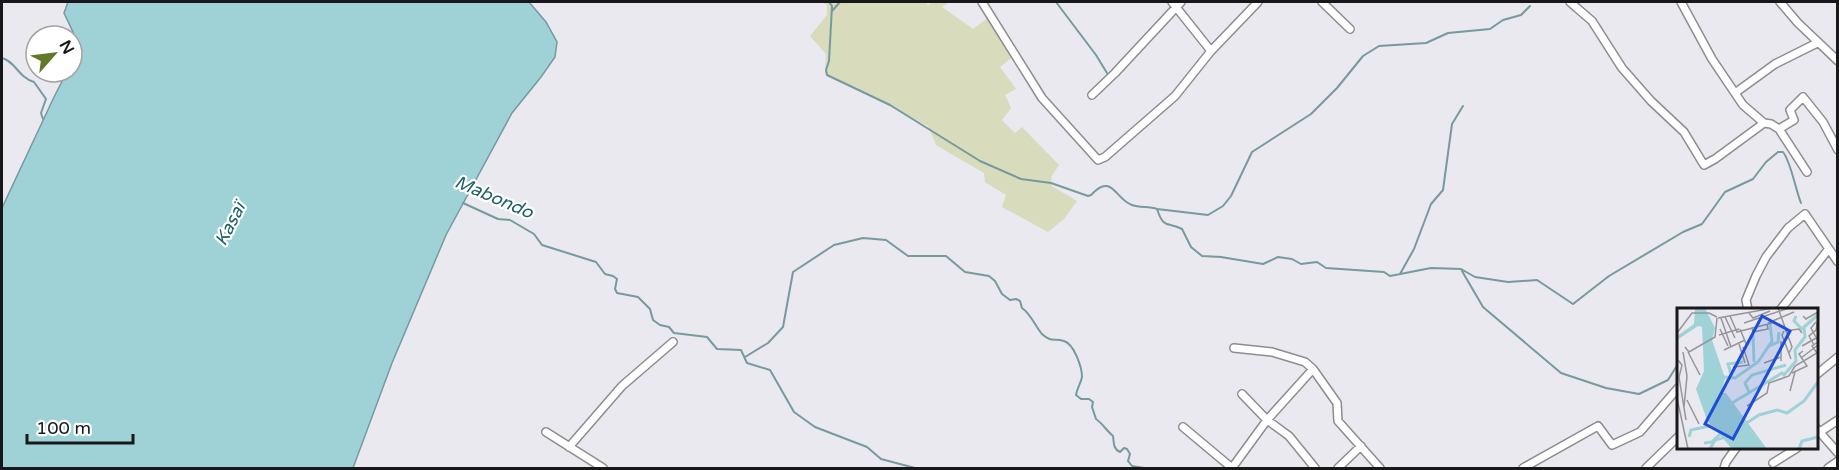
<svg xmlns="http://www.w3.org/2000/svg" width="1839" height="470" font-family="'Varela Round',sans-serif">
<style>
.green{fill:#d8dbbc}
.water{fill:#9fd2d6;stroke:#769a9e;stroke-width:1.5}
.lines{fill:none;stroke-linecap:round;stroke-linejoin:round}
.stream{stroke:#769a9e;stroke-width:2}
.street-casing{stroke:#8c8c91;stroke-width:10}
.street{stroke:#fff;stroke-width:7}
.labels{text-anchor:middle;dominant-baseline:central;stroke-width:4.5;stroke-linejoin:round;paint-order:stroke}
.water-label{font-size:18px;font-style:italic;fill:#1d6166;stroke:#fff}
.inset-river{fill:none;stroke:#9fd2d6;stroke-width:3}
.inset-road{fill:none;stroke:#95959a;stroke-width:1.5}
.view{fill:#1d4ed8;fill-opacity:0.15;stroke:#1d4ed8;stroke-width:3}
.inset-edge{fill:none;stroke:#18181a;stroke-width:3}
</style>
<rect width="100%" height="100%" fill="#e9e9ef"/>
<path class="green" d="M 823,2 L 925,2 L 928,5 L 932,2 L 949,2 L 942,7 L 973,29 L 989,17 L 1014,56 L 1000,67 L 1016,89 L 1005,95 L 1011,108 L 1002,120 L 1015,133 L 1022,127 L 1059,165 L 1051,177 L 1052,186 L 1077,201 L 1064,219 L 1048,232 L 1002,207 L 1006,195 L 985,182 L 984,173 L 936,145 L 928,126 L 825,73 L 826,54 L 810,36 L 827,15 L 827,6 Z"/>
<path class="water" d="M 68,2 L 529,2 L 546,22 L 557,42 L 555,57 L 541,77 L 512,113 L 446,235 L 392,363 L 353,468 L 2,468 L 2,208 L 54,97 L 67,72 L 72,72 L 73,32 L 64,13 Z"/>
<g class="lines">
<path class="stream" d="M 829,2 L 832,6 L 829,61 L 826,70 L 827,75 L 890,105 L 980,161 L 1021,179 L 1051,183 L 1088,196 L 1091,195 C 1112,172 1115,199 1132,205 C 1140,208 1149,206 1157,209 C 1164,230 1167,221 1182,229 L 1191,247 L 1202,256 L 1221,257 L 1263,264 L 1278,257 L 1292,259 L 1301,264 L 1317,262 L 1326,268 L 1384,272 L 1390,276 L 1431,268 L 1461,269 L 1475,277 L 1508,282 L 1537,280 L 1573,304 L 1609,276 L 1683,232 L 1702,224 L 1725,192 L 1753,179 L 1766,162 L 1778,152 L 1783,152 C 1791,162 1795,188 1801,203
M 1056,2 L 1096,55 L 1107,73
M 832,11 L 840,2
M 2,58 C 15,61 19,78 34,82 L 46,99 L 41,113 L 43,119
M 463,203 L 498,219 L 510,220 L 534,234 L 542,245 L 596,262 L 605,274 L 613,276 L 617,279 L 615,289 L 617,293 L 638,297 L 650,309 L 653,320 L 660,325 L 669,327 L 674,333 L 707,337 L 717,349 L 741,350 L 747,363 L 770,370 L 794,412 L 815,427 L 867,447 L 881,459 L 915,468
M 1157,209 L 1208,215 L 1223,206 L 1231,196 L 1252,152 L 1311,114 L 1337,88 L 1363,56 L 1379,46 L 1426,43 L 1448,33 L 1490,29 L 1503,20 L 1521,15 L 1530,6
M 1462,271 L 1483,307 L 1561,373 L 1606,388 L 1639,394 L 1668,380 L 1678,364
M 1400,274 L 1414,249 L 1431,204 L 1443,190 L 1452,124 L 1463,106
M 745,357 L 768,343 L 783,327 L 793,272 L 834,245 L 863,238 L 886,240 L 908,256 L 946,256 L 965,272 L 989,276 L 995,281 L 1002,294 L 1010,300 L 1016,299 L 1020,301 L 1022,308 C 1031,314 1035,326 1042,334 C 1052,343 1053,338 1064,341 C 1074,344 1082,367 1082,377 C 1081,383 1077,388 1076,395 L 1081,399 L 1089,399 L 1093,402 L 1092,407 L 1096,419 C 1103,424 1106,430 1113,436 C 1114,443 1113,449 1120,452 L 1124,448 L 1127,449 L 1130,454 L 1128,461 L 1132,466 L 1144,468"/>
<defs>
<path id="street" d="M 982,2 L 1042,98 L 1098,160 L 1105,157 L 1175,96 L 1211,51 L 1258,2
M 1172,2 L 1211,51
M 1322,2 L 1350,29
M 1570,2 L 1592,21 L 1622,68 L 1651,101 L 1684,132 L 1704,165 L 1715,159 L 1764,123
M 1681,2 L 1712,59 L 1743,105 L 1764,123 L 1771,124 L 1779,129 L 1807,172
M 1780,2 L 1798,23 L 1838,61
M 1735,93 L 1775,64 L 1817,43
M 1092,95 L 1115,73 L 1181,2
M 1779,129 L 1794,120 L 1790,110 L 1803,97 L 1823,122 L 1838,150
M 1748,310 L 1746,300 L 1756,276 L 1766,257 L 1788,228 L 1805,214 L 1838,262
M 1780,310 L 1828,250
M 1234,348 L 1272,352 L 1305,362 L 1313,369 L 1337,403 L 1338,421 L 1380,468
M 1816,375 L 1838,357
M 1242,394 L 1267,420 L 1289,436 L 1315,468
M 1183,427 L 1232,468
M 1816,428 L 1838,453
M 546,432 L 603,468
M 1817,434 L 1838,420
M 569,447 L 622,386 L 673,342
M 1773,463 L 1797,448
M 1232,468 L 1267,420 L 1313,369
M 1338,468 L 1361,446
M 1523,468 L 1598,426 L 1612,445 L 1640,432 L 1678,388
M 1646,468 L 1678,437
M 1724,468 L 1726,462 L 1736,448
M 1828,468 L 1838,461"/>
</defs>
<use href="#street" class="street-casing"/>
<use href="#street" class="street"/>
</g>
<g class="labels">
<g class="water-label">
<text transform="translate(494 197) rotate(23)">Mabondo</text>
<text transform="translate(230 224) rotate(-63)">Kasaï</text>
</g>
</g>
<g transform="translate(1677 308)">
<rect width="141" height="141" fill="#e9e9ef"/>
<path d="M 18,0 L 28,0 L 38,20 L 35,32 L 48,70 L 44,85 L 49,85 L 90,141 L 55,141 L 30,112 L 19,81 L 27,63 L 25,19 L 21,18 L 0,32 L 0,28 L 17,16 Z" fill="#9fd2d6"/>
<path class="inset-river" d="M 119,8 L 117,13 L 126,22M 76,27 L 77,54M 90,39 L 101,34 L 102,24M 54,66 L 51,56 L 66,54M 47,69 L 58,70 L 81,54 L 95,33 L 93,16M 72,84 L 68,75 L 75,67 L 109,57M 55,95 L 105,65 L 107,67 L 119,53 L 118,42 L 128,29 L 127,19 L 141,7M 68,116 L 82,107 L 100,102 L 110,105 L 127,93 L 141,74M 12,129 L 14,122 L 37,117M 27,135 L 35,134 L 43,126M 33,141 L 38,132 L 49,129M 122,141 L 125,133 L 141,129"/>
<path class="inset-road" d="M 101,0 L 115,39 L 112,45M 72,5 L 76,10 L 93,3M 53,8 L 60,24 L 95,15M 126,8 L 129,11 L 141,4M 48,9 L 58,30M 41,10 L 96,0M 44,10 L 54,39M 139,14 L 134,20 L 141,33M 67,15 L 112,0M 91,15 L 117,4M 75,19 L 76,24 L 91,21 L 90,16M 43,21 L 51,38M 63,21 L 70,38M 107,23 L 105,27 L 114,51M 108,23 L 122,21 L 125,25M 0,25 L 15,5 L 32,5 L 40,9M 42,27 L 62,21M 62,36 L 68,55M 137,37 L 132,28 L 139,22 L 141,10M 125,38 L 141,29M 8,39 L 12,44 L 38,29 L 40,10M 47,42 L 68,32M 6,44 L 10,68 L 7,99M 11,44 L 23,67M 124,50 L 141,37M 1,52 L 5,57 L 2,69 L 9,112M 104,53 L 104,33M 87,55 L 104,49M 56,59 L 72,57 L 66,39M 115,65 L 130,58 L 122,46 L 126,43M 113,83 L 118,64M 0,90 L 11,141M 10,92 L 22,116M 70,98 L 90,85 L 92,75 L 112,68 L 118,58 L 140,45 L 135,38 L 141,34"/>
<path class="view" d="M 85,8 L 113,23 L 56,131 L 28,116 Z"/>
<rect width="141" height="141" class="inset-edge"/>
</g>
<rect width="1839" height="470" fill="none" stroke="#18181a" stroke-width="6"/>
<g transform="translate(54 54) rotate(62)"><circle r="28" fill="#ffffff" stroke="#a3a3a3" stroke-width="1.5"/>
<path d="M0-4.5L10 22L0 15L-10 22Z" fill="#637828"/>
<text y="-9" font-size="16" font-weight="bold" text-anchor="middle" fill="#18181a">N</text>
</g>
<path d="M27 434v9h106v-9" fill="none" stroke="#18181a" stroke-width="3"/>
<text x="36" y="434" font-size="18" fill="#18181a" stroke="#ffffff" stroke-width="4.5" paint-order="stroke">100 m</text>
</svg>
